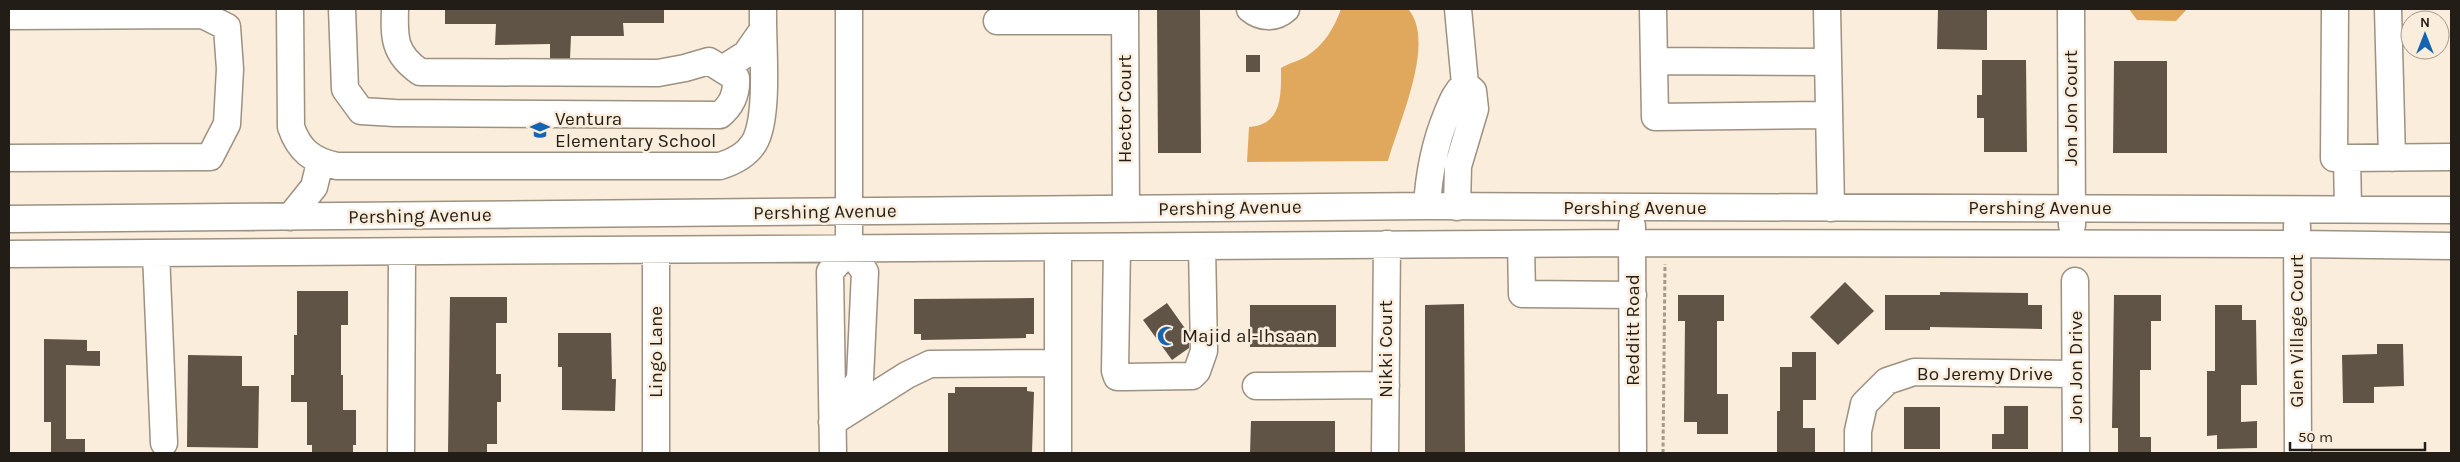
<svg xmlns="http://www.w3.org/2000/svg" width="2460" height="462" font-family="Karla,sans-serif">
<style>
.water{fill:#e0a85c}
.building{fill:#605446}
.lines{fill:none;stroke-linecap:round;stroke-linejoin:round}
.minor-casing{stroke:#9d9181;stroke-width:29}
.path{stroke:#a4998d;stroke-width:3;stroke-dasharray:4 2.5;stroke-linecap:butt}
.minor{stroke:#fff;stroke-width:26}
.labels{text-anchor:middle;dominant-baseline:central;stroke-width:5;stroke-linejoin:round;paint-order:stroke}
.street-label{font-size:19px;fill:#221d17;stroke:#fbeddc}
.poi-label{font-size:19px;fill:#221d17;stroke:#fbeddc;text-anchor:start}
</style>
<rect width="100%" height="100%" fill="#fbeddc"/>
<path class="water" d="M 1341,9 L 1408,9 C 1437,41 1398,124 1388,161 L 1247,162 L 1249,127 C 1283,125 1281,94 1281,68 C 1289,63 1299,61 1307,56 C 1325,44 1334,28 1341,9 Z
M 2129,9 L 2187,9 L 2176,21 L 2137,20 Z"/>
<path class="building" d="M 445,9 L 664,9 L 664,23 L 623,23 L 624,36 L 571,36 L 570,58 L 550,58 L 550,44 L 495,45 L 496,24 L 445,24 Z
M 1157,9 L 1200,9 L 1201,153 L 1158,153 Z
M 1938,9 L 1987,9 L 1987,50 L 1937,49 Z
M 1246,55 L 1260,55 L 1260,72 L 1246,72 Z
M 1982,60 L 2026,60 L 2027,152 L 1984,152 L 1984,118 L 1977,118 L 1977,95 L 1982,95 Z
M 2114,61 L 2167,61 L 2167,153 L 2113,153 Z
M 1845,282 L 1874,311 L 1838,345 L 1810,317 Z
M 297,291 L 348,291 L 348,325 L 341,325 L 341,375 L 343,375 L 343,410 L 356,410 L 356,445 L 353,445 L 353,453 L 312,453 L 312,445 L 307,445 L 307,402 L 291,402 L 291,375 L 294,375 L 294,335 L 297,335 Z
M 1940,292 L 2028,293 L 2028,305 L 2042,305 L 2042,329 L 1930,327 L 1930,330 L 1885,330 L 1885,295 L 1940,295 Z
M 1678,295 L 1724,295 L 1724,321 L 1717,321 L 1717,394 L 1728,394 L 1728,434 L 1697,434 L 1697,422 L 1684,422 L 1685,321 L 1678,321 Z
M 2114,295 L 2161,295 L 2161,321 L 2151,321 L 2151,370 L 2140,370 L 2140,437 L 2151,437 L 2151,453 L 2118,453 L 2118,428 L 2112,428 Z
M 450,297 L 507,297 L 507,323 L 496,323 L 496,374 L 501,374 L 501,402 L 497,402 L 497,444 L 487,444 L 487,453 L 448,453 Z
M 1034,298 L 1034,334 L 1026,334 L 1026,338 L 921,340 L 921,334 L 914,334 L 914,299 Z
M 1167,303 L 1189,334 L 1189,348 L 1172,360 L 1143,320 Z
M 1464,304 L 1465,453 L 1425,453 L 1425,305 Z
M 1250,305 L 1336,305 L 1336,347 L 1250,347 Z
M 2215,305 L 2242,305 L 2242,320 L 2256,320 L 2257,385 L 2241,385 L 2241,422 L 2257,421 L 2257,448 L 2217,449 L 2217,435 L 2207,436 L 2207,371 L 2215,371 Z
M 558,333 L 611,333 L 612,379 L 616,379 L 615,411 L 562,410 L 562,367 L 558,367 Z
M 44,339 L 87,340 L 87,351 L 100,351 L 100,366 L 66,365 L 66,439 L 85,439 L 85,453 L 51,453 L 51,422 L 44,422 Z
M 2377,344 L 2403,344 L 2404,386 L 2374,387 L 2374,403 L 2343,403 L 2342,355 L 2377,354 Z
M 1792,352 L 1816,352 L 1816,400 L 1803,400 L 1803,428 L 1815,428 L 1815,453 L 1777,453 L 1777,411 L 1780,411 L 1780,367 L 1792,367 Z
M 188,355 L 242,356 L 242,386 L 259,386 L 258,448 L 187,447 Z
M 955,387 L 1027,387 L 1027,391 L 1034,392 L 1032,453 L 948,453 L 948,393 L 955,393 Z
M 2004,406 L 2028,406 L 2028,449 L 1992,449 L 1992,434 L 2004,434 Z
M 1904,407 L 1940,407 L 1940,449 L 1904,449 Z
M 1251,421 L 1335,421 L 1335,453 L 1250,453 Z"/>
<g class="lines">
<defs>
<path id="minor" d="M 290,9 L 291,127 C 299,150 312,161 337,166 L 720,166 C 733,162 746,156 754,143 C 770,117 762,41 763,9
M 342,9 L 345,89 L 361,111 L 395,113 L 720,115 C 732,105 737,94 736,78 L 709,61 L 685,68 L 658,73 L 420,72 C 394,54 394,38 395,9
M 1125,9 L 1126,209
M 1250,9 C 1261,18 1275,19 1286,9
M 1653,9 L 1655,117 L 1829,115
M 1827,9 L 1831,208
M 2071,9 L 2072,225
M 2335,9 L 2334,158 L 2347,158
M 2388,9 L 2392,158
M 9,16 L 203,15 L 227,27 L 230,69 L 227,124 L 210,157 L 9,158
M 997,21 L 1125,21
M 1654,61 L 1828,62
M 724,68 L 746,54 L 762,31
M 1427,206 C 1429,173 1434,145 1447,114 C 1452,102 1455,93 1465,84
M 1457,207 L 1458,166 L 1475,109 L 1473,91 L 1465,84 L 1458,9
M 2348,209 L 2347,158 L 2451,157
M 290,217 L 314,187 L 320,163
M 9,219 L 1427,206 L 2451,210
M 1632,226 L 1633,453
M 2297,226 L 2298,453
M 1521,244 L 1522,294 L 1633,295
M 1117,247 L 1115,371 L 1117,377 L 1125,377 L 1192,376 L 1197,371 L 1204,351 L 1202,246
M 1058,248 L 1058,453
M 849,250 L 849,9
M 656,251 L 656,453
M 156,253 L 164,443
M 9,254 L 1633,243 L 2297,244 L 2451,246
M 2075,281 L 2076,453
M 1256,386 L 1386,385
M 839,418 L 907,375 L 930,364 L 1058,363
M 832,422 L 860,379 L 865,272 L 849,250 L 830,272 L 833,453
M 401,453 L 402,252
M 1385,453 L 1387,244
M 1858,453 L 1858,431 L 1864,404 L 1887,381 L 1914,372 L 2075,374"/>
</defs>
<use href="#minor" class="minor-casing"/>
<path class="path" d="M 1663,453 L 1665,264"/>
<use href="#minor" class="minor"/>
</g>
<defs>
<symbol id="school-bare" viewBox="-9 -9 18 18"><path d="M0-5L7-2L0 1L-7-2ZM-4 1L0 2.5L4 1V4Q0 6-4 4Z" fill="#1564b2" stroke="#fbeddc" stroke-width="2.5" paint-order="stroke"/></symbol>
<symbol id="mosque-bare" viewBox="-9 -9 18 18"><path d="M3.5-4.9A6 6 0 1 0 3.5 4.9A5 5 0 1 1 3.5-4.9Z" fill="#1564b2" stroke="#fbeddc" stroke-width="2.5" paint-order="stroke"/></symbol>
</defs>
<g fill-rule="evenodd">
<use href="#school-bare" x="526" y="116" width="28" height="28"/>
<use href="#mosque-bare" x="1153" y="322" width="28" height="28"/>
</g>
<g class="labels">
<g class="street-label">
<text transform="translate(2071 108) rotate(-90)">Jon Jon Court</text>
<text transform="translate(1125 109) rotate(-90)">Hector Court</text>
<text transform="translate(1230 208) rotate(-1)">Pershing Avenue</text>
<text x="1635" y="208">Pershing Avenue</text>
<text x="2040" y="208">Pershing Avenue</text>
<text transform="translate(825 212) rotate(-1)">Pershing Avenue</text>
<text transform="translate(420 216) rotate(-1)">Pershing Avenue</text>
<text transform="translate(1633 330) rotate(-90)">Redditt Road</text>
<text transform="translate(2297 331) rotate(-90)">Glen Village Court</text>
<text transform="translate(1386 349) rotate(-90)">Nikki Court</text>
<text transform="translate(656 352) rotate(-90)">Lingo Lane</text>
<text transform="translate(2076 367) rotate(-90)">Jon Jon Drive</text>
<text x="1985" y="374">Bo Jeremy Drive</text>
</g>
<g class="poi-label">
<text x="555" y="119">Ventura<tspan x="555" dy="22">Elementary School</tspan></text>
<text x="1182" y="336">Majid al-Ihsaan</text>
</g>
</g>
<rect width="2460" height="462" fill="none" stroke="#221d17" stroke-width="20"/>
<g transform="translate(2425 35)"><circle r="24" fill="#fbeddc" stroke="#a49a8d"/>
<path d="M0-4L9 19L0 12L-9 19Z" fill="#1564b2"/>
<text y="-8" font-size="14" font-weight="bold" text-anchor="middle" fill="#221d17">N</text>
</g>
<path d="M2290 442v8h135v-8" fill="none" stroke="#221d17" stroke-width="2.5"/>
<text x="2298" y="442" font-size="15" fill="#221d17" stroke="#fbeddc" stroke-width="4" paint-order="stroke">50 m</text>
</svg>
